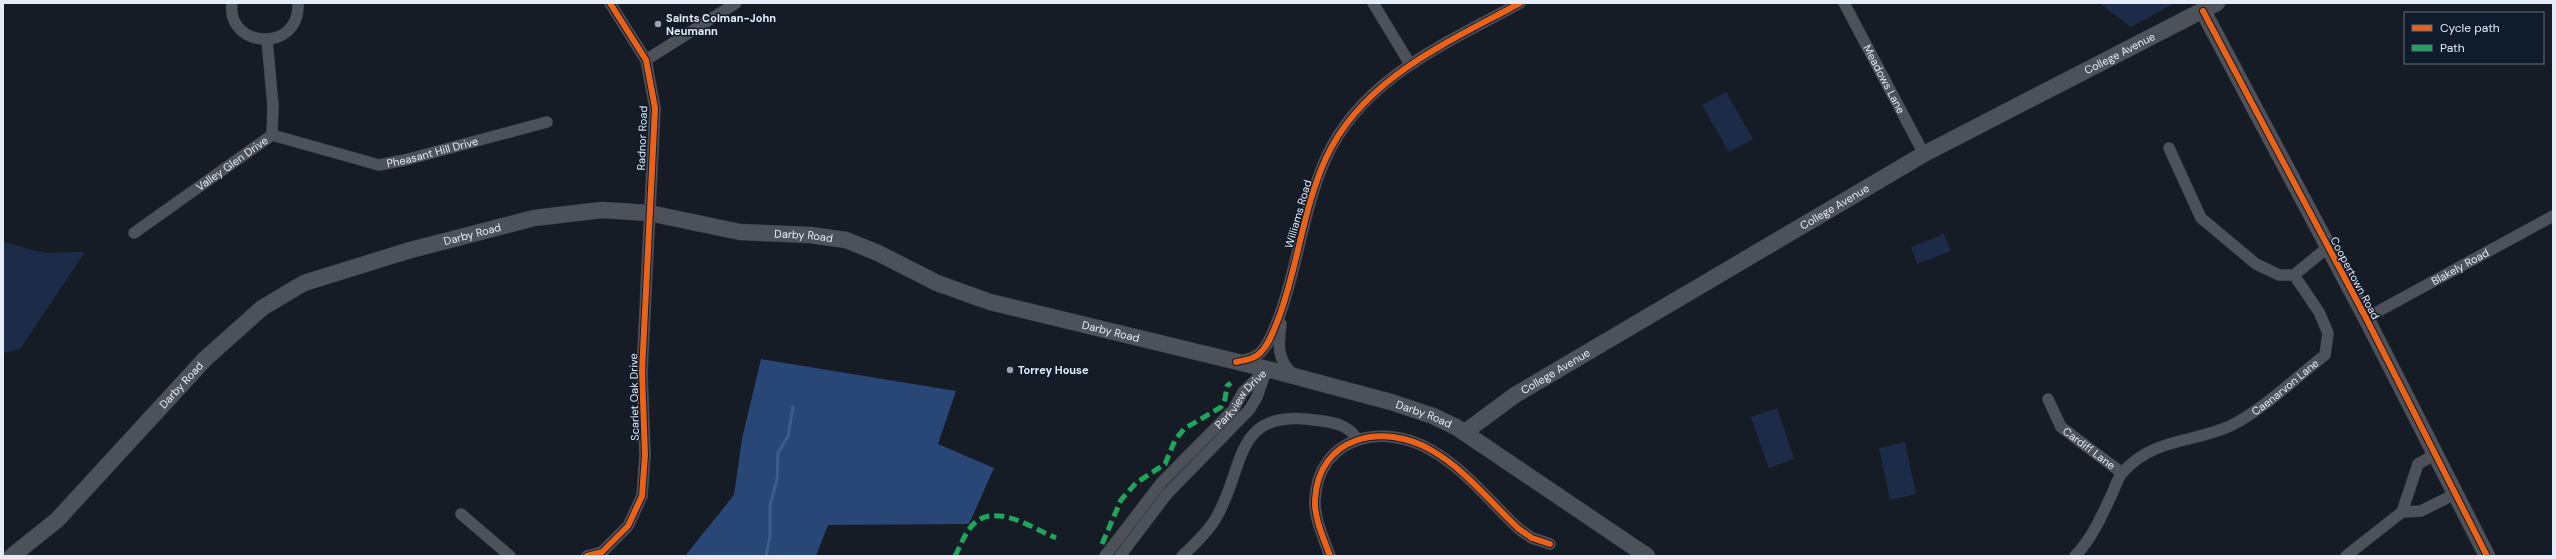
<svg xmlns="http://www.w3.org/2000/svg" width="2556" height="559" font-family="'DM Sans',sans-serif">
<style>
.green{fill:#1c2c48}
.forest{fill:#284676}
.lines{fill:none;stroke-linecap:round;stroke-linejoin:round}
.stream{stroke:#3b5c8f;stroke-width:3}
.street-casing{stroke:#353840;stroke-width:12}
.secondary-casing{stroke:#353840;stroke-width:17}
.street{stroke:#4d525a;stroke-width:11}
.secondary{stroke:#4d525a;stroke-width:16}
.quiet{stroke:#20a55d;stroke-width:5;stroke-dasharray:10 5;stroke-linecap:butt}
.cycleway-casing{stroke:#101b2c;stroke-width:8}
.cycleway{stroke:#ea6118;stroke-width:6}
.poi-dot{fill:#9ca3ae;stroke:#101b2c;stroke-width:1.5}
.labels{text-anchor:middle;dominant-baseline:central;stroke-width:3;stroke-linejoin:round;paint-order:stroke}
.poi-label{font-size:11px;font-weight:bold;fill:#e4ecf8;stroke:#101b2c;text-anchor:start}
.street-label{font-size:11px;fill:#e4ecf8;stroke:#101b2c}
</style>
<rect width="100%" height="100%" fill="#161c26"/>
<path class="green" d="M 2099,3 L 2175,3 L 2131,27 Z
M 1726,92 L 1753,139 L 1729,152 L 1702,105 Z
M 1944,234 L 1951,251 L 1917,264 L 1911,247 Z
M 3,242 L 45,253 L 85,252 L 20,349 L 3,353 Z
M 1777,408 L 1794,459 L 1769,468 L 1751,417 Z
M 1905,442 L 1916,494 L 1890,500 L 1879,448 Z"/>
<path class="forest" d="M 761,359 L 956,391 L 938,444 L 994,468 L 969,524 L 828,525 L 816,556 L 685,556 L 734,495 L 742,439 Z"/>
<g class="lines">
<path class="stream" d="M 766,556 L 770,536 L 770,506 L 777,479 L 778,453 L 788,436 L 793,407"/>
<defs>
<g id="street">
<path d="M 232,3 C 226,49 301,53 298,3"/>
<path d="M 1373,3 L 1410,64"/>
<path id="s1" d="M 1844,3 L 1924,154"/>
<path d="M 646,60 L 736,3"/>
<path id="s2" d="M 272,135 L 379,165 L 405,160 L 547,122"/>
<path id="s3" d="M 134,233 L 272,135 L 273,106 L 267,40"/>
<path d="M 2294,275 L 2327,248"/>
<path id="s4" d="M 2366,318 L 2553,216"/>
<path d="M 1281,324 C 1278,345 1277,361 1294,375"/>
<path d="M 1239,361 C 1247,360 1255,358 1261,352 C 1270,343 1274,329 1279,317 C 1298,266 1303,209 1326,158 C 1362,78 1447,43 1520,3"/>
<path id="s5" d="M 2048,399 L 2061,427 L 2122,473"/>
<path d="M 2402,512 L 2421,511 L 2455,494"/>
<path d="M 461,514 L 510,556"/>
<path d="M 587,556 L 602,552 L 628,526 L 642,496 L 645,455 L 642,372 L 655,108 L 646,60 L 610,3"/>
<path id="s6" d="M 1105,556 L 1161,483 L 1233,410 L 1243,392 L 1267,369"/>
<path d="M 1120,556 L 1167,494 L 1249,410 L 1257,397 L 1266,371"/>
<path d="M 1182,556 C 1194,545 1208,532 1216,518 C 1246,467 1232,408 1315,420 C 1332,422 1348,424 1357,439"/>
<path d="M 1330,556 C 1324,539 1314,518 1315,500 C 1318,436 1383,422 1431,450 C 1465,469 1491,503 1519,529 L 1532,538 L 1550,544"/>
<path id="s7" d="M 2075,556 C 2092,539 2102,515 2112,494 C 2115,487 2118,477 2123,472 C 2153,438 2193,443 2230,426 C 2259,413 2299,375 2325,355 L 2328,333 L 2319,312 L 2294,275 L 2279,275 L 2256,264 L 2201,218 L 2169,148"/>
<path d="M 2346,556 L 2402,512 L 2418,464 L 2434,455"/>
</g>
<g id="secondary">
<path d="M 2203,11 L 2366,318 L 2487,556"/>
<path id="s8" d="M 1465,432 L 1515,395 L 1924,154 L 2217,3"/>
<path id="s9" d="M 12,556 L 57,520 L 205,359 L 262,308 L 304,283 L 407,251 L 534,218 L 602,210 L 649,213 L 740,232 L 810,235 L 846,240 L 878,253 L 937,283 L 990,302 L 1267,369 L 1391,402 L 1433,416 L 1456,427 L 1647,556"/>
</g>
</defs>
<use href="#street" class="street-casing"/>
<use href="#secondary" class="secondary-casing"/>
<use href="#street" class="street"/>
<use href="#secondary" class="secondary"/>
<path class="quiet" d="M 1102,544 L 1121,500 L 1136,483 L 1165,464 L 1175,440 L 1184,429 L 1221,407 L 1225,399 L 1227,386 L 1231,383
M 955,556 C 961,545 966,529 977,521 C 1000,505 1034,529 1056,538"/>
<defs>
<path id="cycleway" d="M 2203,11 L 2366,318 L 2487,556
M 1236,362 C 1245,360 1255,359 1261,352 C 1270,343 1274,329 1279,317 C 1298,266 1303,208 1326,158 C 1363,78 1447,43 1520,3
M 587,556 L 602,552 L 628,526 L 642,496 L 645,455 L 642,372 L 655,108 L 646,60 L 610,3
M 1330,556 C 1324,539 1314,518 1315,500 C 1318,436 1383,422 1431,450 C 1465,469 1491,503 1519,529 L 1532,538 L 1550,544"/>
</defs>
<use href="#cycleway" class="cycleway-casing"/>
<use href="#cycleway" class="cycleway"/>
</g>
<g class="poi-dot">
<circle cx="658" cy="24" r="4"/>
<circle cx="1010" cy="370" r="4"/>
</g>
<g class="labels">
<g class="poi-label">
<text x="666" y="18">Saints Colman-John<tspan x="666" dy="13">Neumann</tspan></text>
<text x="1018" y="370">Torrey House</text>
</g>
<g class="street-label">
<text stroke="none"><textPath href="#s8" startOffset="757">College Avenue</textPath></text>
<text stroke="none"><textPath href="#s1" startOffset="86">Meadows Lane</textPath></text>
<text transform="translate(642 138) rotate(-88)">Radnor Road</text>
<text stroke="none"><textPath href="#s2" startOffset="166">Pheasant Hill Drive</textPath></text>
<text stroke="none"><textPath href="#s3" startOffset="120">Valley Glen Drive</textPath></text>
<text stroke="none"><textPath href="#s8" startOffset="433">College Avenue</textPath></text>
<text transform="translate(1298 214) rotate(-74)">Williams Road</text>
<text stroke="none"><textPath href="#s9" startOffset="577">Darby Road</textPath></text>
<text stroke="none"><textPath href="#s9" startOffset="913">Darby Road</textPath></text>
<text stroke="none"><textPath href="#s4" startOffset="107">Blakely Road</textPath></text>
<text transform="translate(2355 278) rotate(62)">Coopertown Road</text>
<text stroke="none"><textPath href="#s9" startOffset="1237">Darby Road</textPath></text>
<text stroke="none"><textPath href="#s8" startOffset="109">College Avenue</textPath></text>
<text stroke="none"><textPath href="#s9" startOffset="241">Darby Road</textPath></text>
<text stroke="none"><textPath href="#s7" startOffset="283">Caenarvon Lane</textPath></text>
<text transform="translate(634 397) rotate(-91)">Scarlet Oak Drive</text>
<text stroke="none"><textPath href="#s6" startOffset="208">Parkview Drive</textPath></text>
<text stroke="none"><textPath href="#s9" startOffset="1561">Darby Road</textPath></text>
<text stroke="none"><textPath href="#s5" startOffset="66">Cardiff Lane</textPath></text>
</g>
</g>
<rect width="2556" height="559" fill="none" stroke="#e4ecf8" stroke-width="8"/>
<rect x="2404" y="12" width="140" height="52" fill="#101b2c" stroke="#656f7e"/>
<rect x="2412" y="25" width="20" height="6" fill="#ea6118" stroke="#656f7e"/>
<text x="2440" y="32" font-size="12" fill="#e4ecf8">Cycle path</text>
<rect x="2412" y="45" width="20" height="6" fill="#20a55d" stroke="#656f7e"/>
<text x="2440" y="52" font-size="12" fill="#e4ecf8">Path</text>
</svg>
